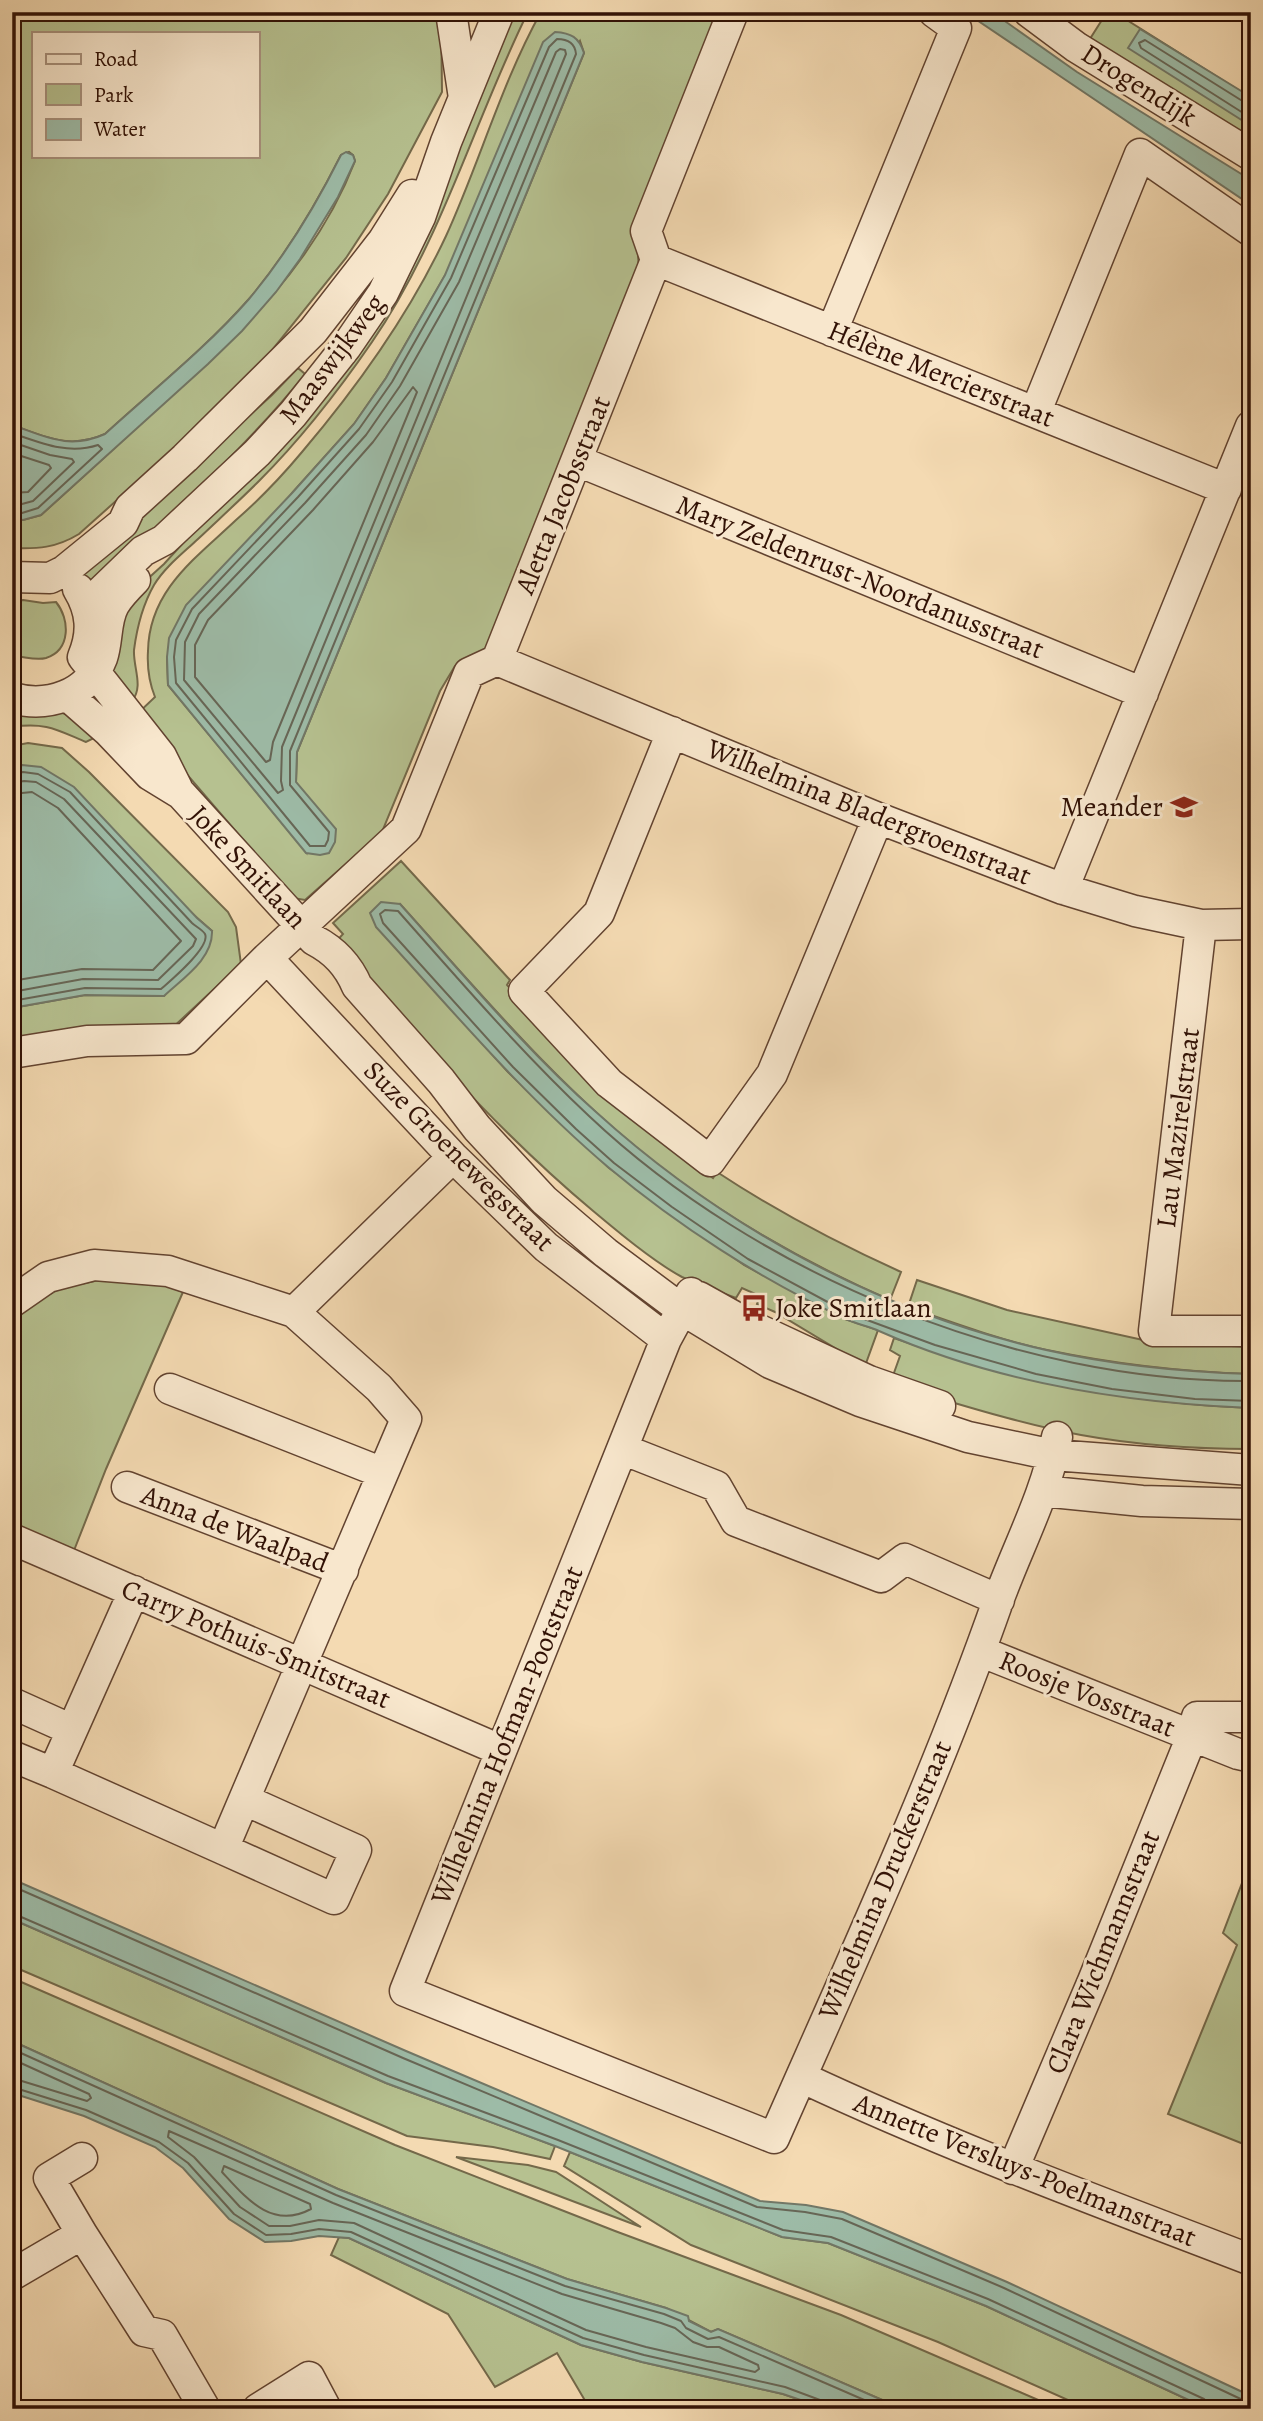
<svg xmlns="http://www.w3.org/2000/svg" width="1263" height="2421" font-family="Alegreya,serif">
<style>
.green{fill:#b6c190;stroke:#74694a;stroke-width:2;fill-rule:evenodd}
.water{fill:#9dbba7;stroke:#727766;stroke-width:2}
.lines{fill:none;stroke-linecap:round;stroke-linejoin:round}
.shore{stroke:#676656;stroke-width:2}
.minor-casing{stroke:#624330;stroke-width:33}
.minor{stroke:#f8e7cd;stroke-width:30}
.labels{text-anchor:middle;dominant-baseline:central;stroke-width:6;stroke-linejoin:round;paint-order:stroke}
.street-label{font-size:28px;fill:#311105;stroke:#f8e7cd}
.poi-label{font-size:28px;fill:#311105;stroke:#f8e7cd;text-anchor:end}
</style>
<rect width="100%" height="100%" fill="#f4dab2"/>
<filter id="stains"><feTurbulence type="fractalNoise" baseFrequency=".00286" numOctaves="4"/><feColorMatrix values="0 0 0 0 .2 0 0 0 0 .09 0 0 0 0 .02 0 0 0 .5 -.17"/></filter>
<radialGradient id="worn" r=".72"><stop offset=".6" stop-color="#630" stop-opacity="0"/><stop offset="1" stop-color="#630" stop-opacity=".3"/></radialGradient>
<path class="green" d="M 12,12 L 441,12 L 442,92 L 388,194 L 346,258 L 240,390 L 79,534 C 56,548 38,549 12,548 L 12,518 L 23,520 L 41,515 C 81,479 121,442 160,406 C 238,337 317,261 355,161 L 353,155 L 349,152 L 341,155 C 315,207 286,255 249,299 C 206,348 153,390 105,434 C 70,450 46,437 12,425 ZM 33,33 L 257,33 L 257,156 L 33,156 Z
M 511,12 L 528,12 C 474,121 442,240 372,342 C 339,390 301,439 259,481 C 239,501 218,520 198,539 C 182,554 165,567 154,585 C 142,606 137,627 134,650 C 133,668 144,686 132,701 L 111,681 L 111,663 L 132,593 L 164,564 L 325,387 Z
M 541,12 L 721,12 L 636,227 L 639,270 L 589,389 L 488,649 L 455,666 L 440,691 L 382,832 L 305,900 L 293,898 L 136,715 L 155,697 C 149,682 147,667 148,651 C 149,590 196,558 236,520 C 260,499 282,476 302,452 C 358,386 409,315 446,236 C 479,164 502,82 541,12 ZM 580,41 L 584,53 L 297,752 L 296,782 L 306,852 L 168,685 L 167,657 L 293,492 L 354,424 L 386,378 Z
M 1107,12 L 1114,12 L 1251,98 L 1251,148 L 1088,42 Z
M 298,368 L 305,374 C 242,453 166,518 92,586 L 80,571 L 272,395 Z
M 23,600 L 43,603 L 56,602 C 70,619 71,650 46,658 C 35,661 23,656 12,656 L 12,602 Z
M 12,711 L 60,712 L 68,715 L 96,737 L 86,742 C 57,730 46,722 12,727 Z
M 28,743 L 62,748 L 89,772 L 228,912 L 236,927 L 241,964 L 170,1030 L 12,1041 L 12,1008 L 85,995 L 164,996 L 212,931 L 22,765 L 12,768 L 12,746 Z
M 401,861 L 510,980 L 507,985 L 526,1007 L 679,1153 L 713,1178 L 717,1172 C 776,1211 837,1243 901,1272 L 890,1300 C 808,1264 729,1220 657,1164 C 561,1090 481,994 400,904 L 377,927 L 508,1072 L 609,1168 L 744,1265 L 845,1319 L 878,1330 L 865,1366 L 775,1312 L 757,1304 L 760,1296 L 742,1288 L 736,1298 C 718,1291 699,1285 682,1277 C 654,1262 617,1231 592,1210 C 497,1131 416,1036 333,945 L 343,934 L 333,923 Z
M 114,1277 L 154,1280 L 183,1292 L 106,1469 L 73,1553 L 12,1526 L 12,1314 L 61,1288 Z
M 917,1280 L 1007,1310 L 1152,1342 L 1251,1347 L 1251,1374 C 1182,1372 1114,1364 1047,1350 C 1000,1340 954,1323 908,1307 Z
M 894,1338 C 1012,1380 1125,1403 1251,1408 L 1251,1449 C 1194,1449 1136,1445 1081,1435 C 1016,1423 953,1402 890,1384 L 900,1356 L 890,1350 Z
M 1251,1877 L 1251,2002 L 1248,2011 L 1251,2012 L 1251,2147 L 1168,2114 L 1237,1945 L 1223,1933 L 1244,1878 Z
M 12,1919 L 386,2083 L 555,2146 L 550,2159 L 493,2147 L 407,2136 L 12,1966 Z
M 12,1978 L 395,2145 L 615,2231 L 841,2315 L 1059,2409 L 903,2409 L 718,2329 L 711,2332 L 666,2308 L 567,2279 L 338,2189 L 12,2041 Z
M 570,2152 L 782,2237 L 828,2243 L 986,2306 L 1208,2409 L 1088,2409 L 938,2342 L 691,2245 L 564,2166 Z
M 456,2157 L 528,2165 L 556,2172 L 641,2227 Z
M 339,2237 L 349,2238 L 581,2345 L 642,2362 L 783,2394 L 827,2409 L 590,2409 L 557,2353 L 495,2387 L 448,2314 L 331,2255 Z"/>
<path class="water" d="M 965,12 L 992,12 L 1077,72 L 1251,180 L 1251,205 Z
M 1140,29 L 1251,97 L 1251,126 L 1128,48 Z
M 555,32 C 571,33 579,37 584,53 L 297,752 L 296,782 L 336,829 L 335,842 L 329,853 L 320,855 L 306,853 L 168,685 L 167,657 L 169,638 L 186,605 L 293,492 L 354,424 L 386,378 L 445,275 L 543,42 Z
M 346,152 L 353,155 L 355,161 L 338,197 L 300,259 L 276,292 L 242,331 L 208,364 L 41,515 L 23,520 L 12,518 L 12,425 C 47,437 69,450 105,434 C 152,391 207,347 249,299 C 286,255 315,207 341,155 Z
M 22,765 L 41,767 L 74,787 L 197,918 L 212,931 C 213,959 183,978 164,996 L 85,995 L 12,1008 L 12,768 Z
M 381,902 L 400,904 C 463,974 525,1049 596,1112 C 723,1227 879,1312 1046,1350 C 1113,1365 1182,1372 1251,1374 L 1251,1408 C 1126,1403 994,1382 879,1331 C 868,1326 855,1324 844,1318 C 762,1280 678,1226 608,1167 C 523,1095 451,1009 376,927 L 370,913 Z
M 12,1879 L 406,2051 L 760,2201 L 806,2205 L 843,2212 L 1007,2282 L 1251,2396 L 1251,2409 L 1208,2409 L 986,2306 L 828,2243 L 782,2237 L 555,2146 L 386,2083 L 12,1919 Z
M 12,2041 L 338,2189 L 567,2279 L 666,2308 L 688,2316 L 689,2321 L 711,2332 L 718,2329 L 903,2409 L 827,2409 L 783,2394 L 642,2362 L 581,2345 L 349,2238 L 319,2236 L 291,2241 L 265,2242 L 229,2219 L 183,2168 L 155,2147 L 84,2116 L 12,2093 Z"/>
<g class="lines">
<path class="shore" d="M 557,39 C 567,39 575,43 576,54 L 290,751 L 290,785 L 329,832 L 328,840 L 325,846 L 310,846 L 176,683 L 174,657 L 176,640 L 192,609 L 298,497 L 359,429 L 392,382 L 451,278 L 549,47 Z
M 560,49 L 565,50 L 566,54 L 282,747 L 281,781 L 283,790 L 278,793 L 184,680 L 185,642 L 199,614 L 305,503 L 366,435 L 400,386 L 459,282 L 556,52 Z
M 1251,103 L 1244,102 L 1145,40 L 1139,43 L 1141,48 L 1251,118
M 413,387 L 417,392 L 273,742 L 270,760 L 266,762 L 195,677 L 195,645 L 208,620 L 313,510 L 373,442 Z
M 12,433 C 41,443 68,455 98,445 L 102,449 L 38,508 L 22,513 L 12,512
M 12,442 L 50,455 L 72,459 L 74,462 L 33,501 L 22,504 L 12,503
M 12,453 L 49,465 L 51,468 L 28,492 L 12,493
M 12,774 L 23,772 L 38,774 L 70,792 L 192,923 C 195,926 203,930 205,934 C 211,947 170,981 161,989 L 85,988 L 12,1001
M 12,783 L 24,781 L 36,782 L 64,799 L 196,939 L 193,946 L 158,980 L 83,979 L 12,992
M 12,794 L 32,792 L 58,808 L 181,941 L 153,970 L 82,969 L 12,981
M 1251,1381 C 1018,1383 757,1275 589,1116 C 521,1052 460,981 398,911 L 385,910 L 380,914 L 383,923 L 513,1067 L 576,1129 L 614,1163 L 672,1207 L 748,1259 L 848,1313 L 935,1345 L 1036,1374 L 1112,1389 L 1195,1399 L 1251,1401
M 12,1886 L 403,2058 L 757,2207 L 805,2212 L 842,2219 L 1004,2288 L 1245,2401 L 1251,2402
M 12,1913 L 388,2076 L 558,2140 L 783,2230 L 831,2237 L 988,2299 L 1204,2399 L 1208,2403 L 1209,2409
M 12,2049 L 336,2195 L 565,2286 L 664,2314 L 681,2321 L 686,2328 L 708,2339 L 719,2337 L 885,2409
M 12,2059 L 89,2094 L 91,2098 L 87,2101 L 12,2078
M 12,2087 L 86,2110 L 159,2142 L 188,2163 L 234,2214 L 266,2235 L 291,2234 L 319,2229 L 351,2232 L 583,2338 L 644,2355 L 785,2387 L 820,2400 L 824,2409
M 169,2131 L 333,2203 L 562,2294 L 661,2323 L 675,2328 L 693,2342 L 707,2347 L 719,2347 L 758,2365 L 759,2369 L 755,2372 L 646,2347 L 586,2330 L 354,2223 L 319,2220 L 290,2226 L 269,2226 L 240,2207 L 194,2157 L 168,2137 Z
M 224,2166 L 310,2204 L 311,2209 C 272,2230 247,2199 222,2172 Z"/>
<defs>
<path id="minor" d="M 451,12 L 464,98
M 1029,12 L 1076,47 L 1251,155
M 656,260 L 1226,489
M 832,331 L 956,28 L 934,12
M 1036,411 L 1140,154 L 1251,231
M 578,461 L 1143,693
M 12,577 L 50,578 L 64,571 L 123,523 L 130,508 L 185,458 L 313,331 L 383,241 L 412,195
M 78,589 C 92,612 93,633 83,657 L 161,756 L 177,788
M 86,606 L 143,551 L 164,540 L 257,453 L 293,414 L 346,347 L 383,293 L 420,217 L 446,142 L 499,12
M 497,660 L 878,818 L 1063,889 L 1135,911 L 1201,925 L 1251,924
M 68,696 L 108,731 L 150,775 L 181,794 L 314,940 C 335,951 348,965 357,986 L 441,1081 L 477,1128 L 544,1200 L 606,1253 L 681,1309 L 770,1363 L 860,1401 L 968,1437 L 1053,1455 L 1251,1470
M 12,698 C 48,708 88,695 102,658 C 108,641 105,621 114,605 C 119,596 127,588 135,580
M 672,732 L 599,913 L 524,991 L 609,1083 L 710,1161 L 772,1074 L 878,818
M 1063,889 L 1251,426
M 1201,925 L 1154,1331 L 1251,1331
M 267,958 L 453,1157 L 546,1247 L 666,1339
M 12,1053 L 87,1041 L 186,1039 L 267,958 L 406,829 L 469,673 L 497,660 L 656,260 L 646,231 L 733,12
M 691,1293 L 666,1339 L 405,1991 L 774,2138 C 852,1961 934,1783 998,1601 C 1018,1546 1046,1495 1057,1437
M 699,1297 L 751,1326 L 869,1381 L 940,1406
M 12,1302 L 48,1277 L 94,1265 L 168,1271 L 294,1312 L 379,1388 L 406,1419 L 223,1849 L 53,1773 L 134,1591
M 294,1312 L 453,1157
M 170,1389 L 383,1473
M 622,1449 L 716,1486 L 736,1521 L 881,1577 L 905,1559 L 999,1600
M 127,1487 L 343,1570
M 1042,1491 L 1142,1501 L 1251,1504
M 12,1539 L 500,1750
M 982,1652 L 1238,1754 L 1251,1757
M 12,1703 L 72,1730
M 12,1756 L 53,1773
M 223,1849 L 334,1899 L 356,1850 L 245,1800
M 801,2077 C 948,2146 1100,2202 1251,2260
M 82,2158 L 49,2178 L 82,2234
M 1013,2169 L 1093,1981 L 1192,1736 L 1197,1717 L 1251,1717
M 12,2275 L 82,2234 L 144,2331 L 162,2335 L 205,2409
M 258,2409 L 309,2377 L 326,2409"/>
</defs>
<use href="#minor" class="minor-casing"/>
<use href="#minor" class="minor"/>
</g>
<defs>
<symbol id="school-bare" viewBox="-9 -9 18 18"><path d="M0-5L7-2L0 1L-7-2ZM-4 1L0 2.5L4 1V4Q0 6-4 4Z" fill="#8f2418" stroke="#f8e7cd" stroke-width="2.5" paint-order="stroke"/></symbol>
<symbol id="bus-bare" viewBox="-9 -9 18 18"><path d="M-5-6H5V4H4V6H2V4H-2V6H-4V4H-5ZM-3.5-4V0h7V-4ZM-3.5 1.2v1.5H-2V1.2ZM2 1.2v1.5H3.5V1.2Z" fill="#8f2418" stroke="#f8e7cd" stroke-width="2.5" paint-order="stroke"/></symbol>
</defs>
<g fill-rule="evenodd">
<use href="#school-bare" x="1165" y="788" width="38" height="38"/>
<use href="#bus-bare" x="735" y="1289" width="38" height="38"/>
</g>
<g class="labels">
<g class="street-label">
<text transform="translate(1139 85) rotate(32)">Drogendijk</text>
<text transform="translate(332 359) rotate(-53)">Maaswijkweg</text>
<text transform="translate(941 374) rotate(22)">Hélène Mercierstraat</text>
<text transform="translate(563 495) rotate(-68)">Aletta Jacobsstraat</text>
<text transform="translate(860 577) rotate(22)">Mary Zeldenrust-Noordanusstraat</text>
<text transform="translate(869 812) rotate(22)">Wilhelmina Bladergroenstraat</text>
<text transform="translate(248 867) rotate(47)">Joke Smitlaan</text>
<text transform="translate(1178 1128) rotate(-83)">Lau Mazirelstraat</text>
<text transform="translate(459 1156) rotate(45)">Suze Groenewegstraat</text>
<text transform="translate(235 1529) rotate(21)">Anna de Waalpad</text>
<text transform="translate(256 1644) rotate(23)">Carry Pothuis-Smitstraat</text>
<text transform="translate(1087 1694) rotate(22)">Roosje Vosstraat</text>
<text transform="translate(507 1735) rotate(-68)">Wilhelmina Hofman-Pootstraat</text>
<text transform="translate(885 1880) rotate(-67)">Wilhelmina Druckerstraat</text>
<text transform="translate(1103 1952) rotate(-68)">Clara Wichmannstraat</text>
<text transform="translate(1025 2170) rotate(22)">Annette Versluys-Poelmanstraat</text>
</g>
<g class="poi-label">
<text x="1163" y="807">Meander</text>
<text x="775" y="1308" text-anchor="start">Joke Smitlaan</text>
</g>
</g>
<rect width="1263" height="2421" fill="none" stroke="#f4dab2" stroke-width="42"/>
<rect x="14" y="14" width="1235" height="2393" fill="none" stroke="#311105" stroke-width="3.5"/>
<rect x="21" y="21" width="1221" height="2379" fill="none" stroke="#311105" stroke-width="2"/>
<rect x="32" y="32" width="228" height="126" fill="#f8e7cd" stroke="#a8917d" stroke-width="2"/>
<rect x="46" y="54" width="35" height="10" fill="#f8e7cd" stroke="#a8917d" stroke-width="2"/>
<text x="94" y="66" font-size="21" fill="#311105">Road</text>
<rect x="46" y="84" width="35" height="21" fill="#b6c190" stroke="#a8917d" stroke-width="2"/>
<text x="94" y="102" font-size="21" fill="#311105">Park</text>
<rect x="46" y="119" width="35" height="21" fill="#9dbba7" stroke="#a8917d" stroke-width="2"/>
<text x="94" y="136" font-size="21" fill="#311105">Water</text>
<rect width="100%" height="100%" filter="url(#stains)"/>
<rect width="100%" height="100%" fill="url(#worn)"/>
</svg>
